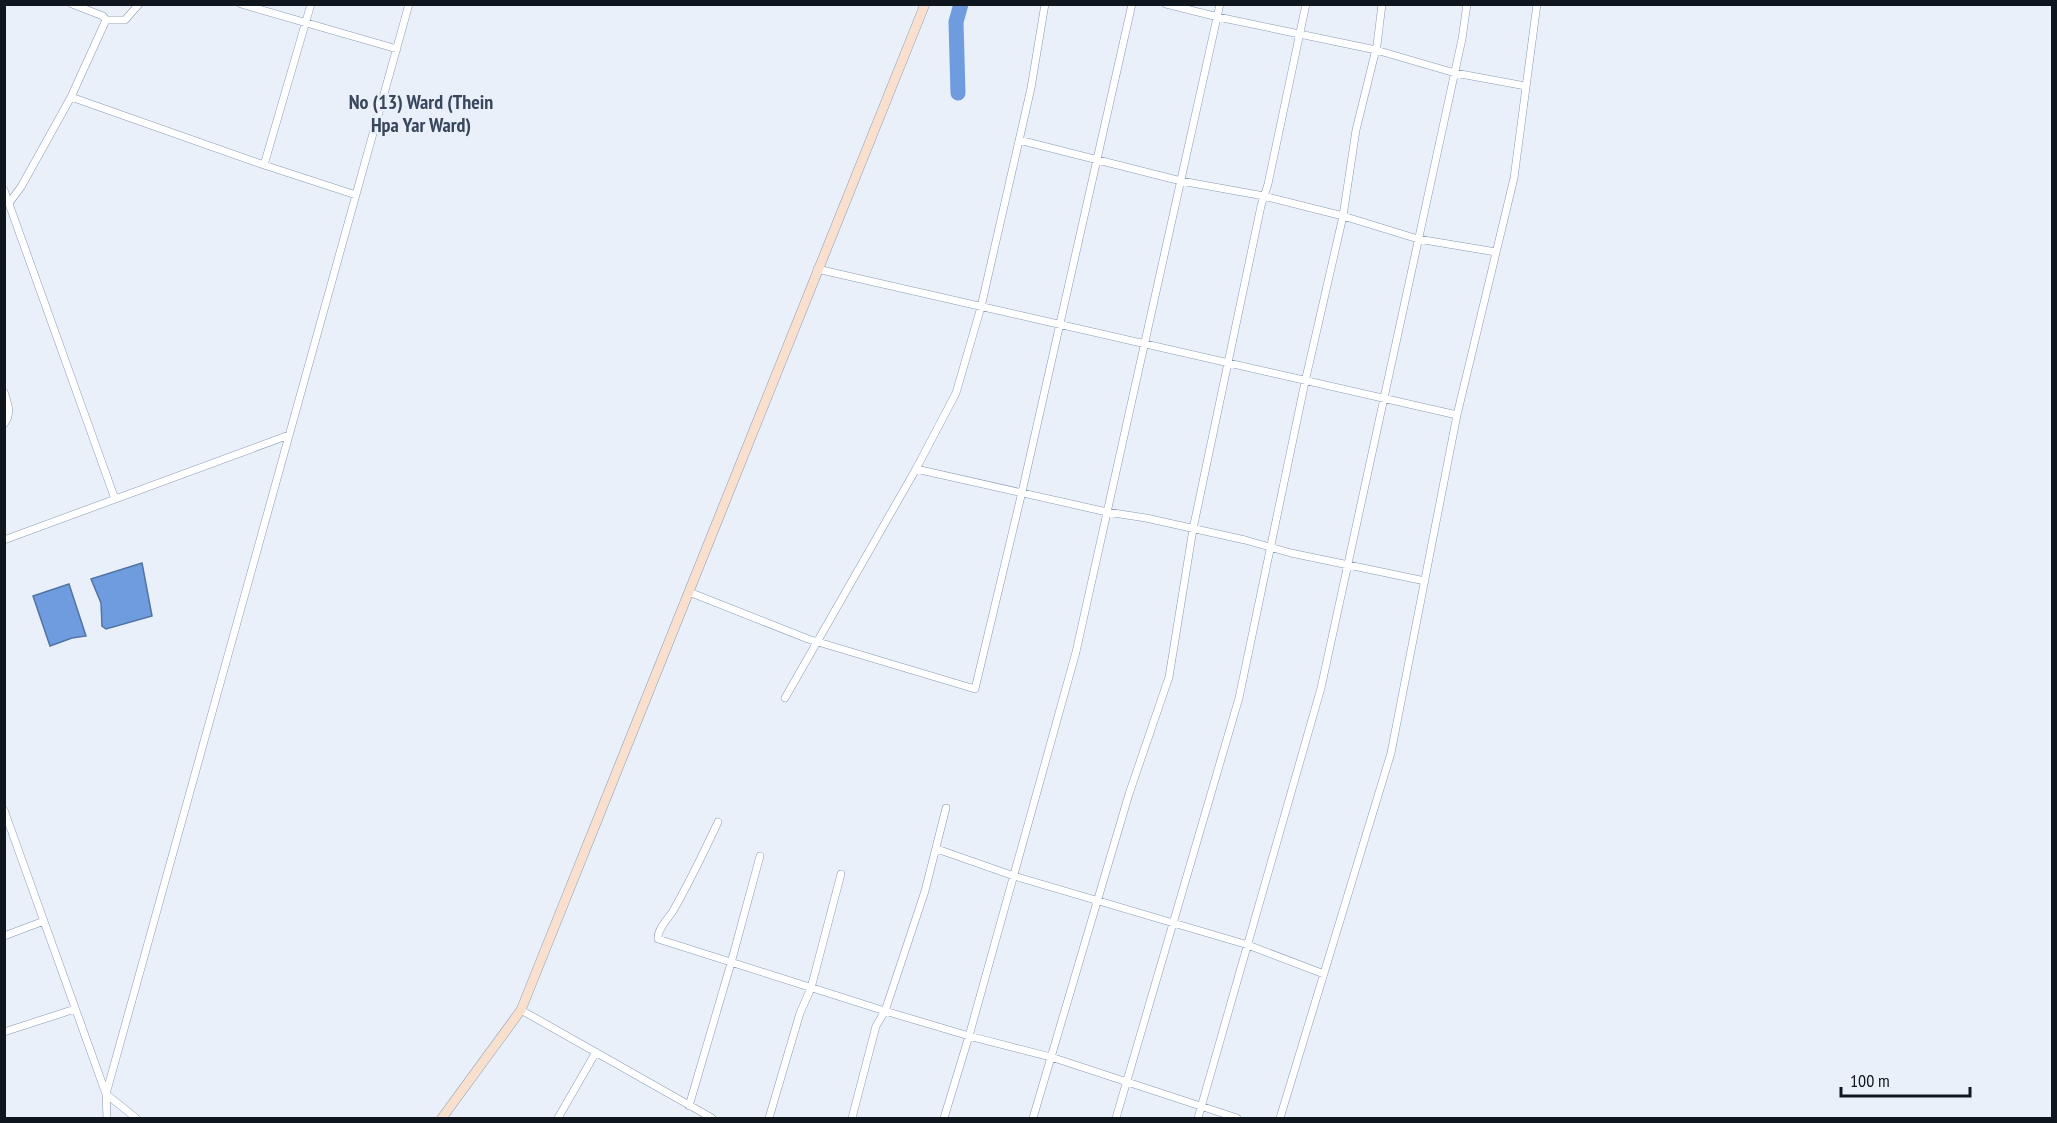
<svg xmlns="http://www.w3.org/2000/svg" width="2057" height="1123" font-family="'PT Sans Narrow',sans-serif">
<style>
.water{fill:#6e9cde;stroke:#5274a4;stroke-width:1.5}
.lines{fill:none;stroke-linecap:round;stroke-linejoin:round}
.river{stroke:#6e9cde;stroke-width:15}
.minor-casing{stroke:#899ab1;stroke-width:8}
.secondary-casing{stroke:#899ab1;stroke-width:10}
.minor{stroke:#fff;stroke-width:7}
.secondary{stroke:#f9e0ce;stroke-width:9}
.labels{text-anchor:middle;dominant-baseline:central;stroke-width:4.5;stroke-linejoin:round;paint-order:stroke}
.quarter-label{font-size:20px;font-weight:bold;fill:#39475c;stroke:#e9f0fa}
</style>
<rect width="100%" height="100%" fill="#e9f0fa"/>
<path class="water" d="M 142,563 L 152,616 L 106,629 L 102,626 L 101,603 L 91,579 Z
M 69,584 L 86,636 L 72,638 L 50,646 L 33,596 Z"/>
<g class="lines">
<path class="river" d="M 958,93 L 956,22 L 961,4"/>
<defs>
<path id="minor" d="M 241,4 L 397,49
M 1166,4 L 1218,17 L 1376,50 L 1455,73 L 1526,86
M 106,20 L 125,20 L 139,4
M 71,97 L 264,165 L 356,195
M 1019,140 L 1181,181 L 1264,196 L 1343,216 L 1418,239 L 1496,252
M 264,165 L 311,4
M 4,190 L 115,499
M 9,203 L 21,187 L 71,97 L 106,20 L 103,16 L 72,4
M 817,269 L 1457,415
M 4,392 C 8,403 12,414 4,424
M 916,469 L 1107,512 L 1146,518 L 1245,540 L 1291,553 L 1425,581
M 4,540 L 289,435
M 689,592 L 808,639 L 975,689 L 1022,492 L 1132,4
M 785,698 L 916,469 L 956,393 L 981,307 L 1031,88 L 1045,4
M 4,810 L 106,1094 L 136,1118
M 718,822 C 704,852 690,881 673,911 C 668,919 657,929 658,939 L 885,1011 L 969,1036 L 1051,1057 L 1237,1118
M 937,849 L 1014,876 L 1248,945 L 1324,974
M 4,936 L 44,921
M 521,1010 L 712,1118
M 4,1032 L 75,1009
M 689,1106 L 731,963 L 760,856
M 107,1118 L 106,1094 L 409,4
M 558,1118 L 596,1052
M 769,1118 L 800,1013 L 811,988 L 841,874
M 852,1118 L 876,1026 L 885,1011 L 925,891 L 946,808
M 944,1118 L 969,1036 L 1076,652 L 1220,4
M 1033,1118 L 1129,794 L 1169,677 L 1193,529 L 1261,206 L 1268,184 L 1306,4
M 1116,1118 L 1239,698 L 1305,382 L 1343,216 L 1356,130 L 1377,45 L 1382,4
M 1198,1118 L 1321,688 L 1462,39 L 1467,4
M 1280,1118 L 1391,753 L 1457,415 L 1514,178 L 1537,4"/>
<path id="secondary" d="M 442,1118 L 521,1010 L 925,4"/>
</defs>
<use href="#minor" class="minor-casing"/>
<use href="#secondary" class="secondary-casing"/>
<use href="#minor" class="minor"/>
<use href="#secondary" class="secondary"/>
</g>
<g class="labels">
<g class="quarter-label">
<text x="421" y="102">No (13) Ward (Thein<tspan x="421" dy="23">Hpa Yar Ward)</tspan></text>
</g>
</g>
<rect width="2057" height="1123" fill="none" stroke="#10161e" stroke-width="12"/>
<path d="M1841 1087v9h129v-9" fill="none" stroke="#10161e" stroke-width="3"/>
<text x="1850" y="1087" font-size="18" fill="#10161e" stroke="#e9f0fa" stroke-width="4.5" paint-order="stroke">100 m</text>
</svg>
